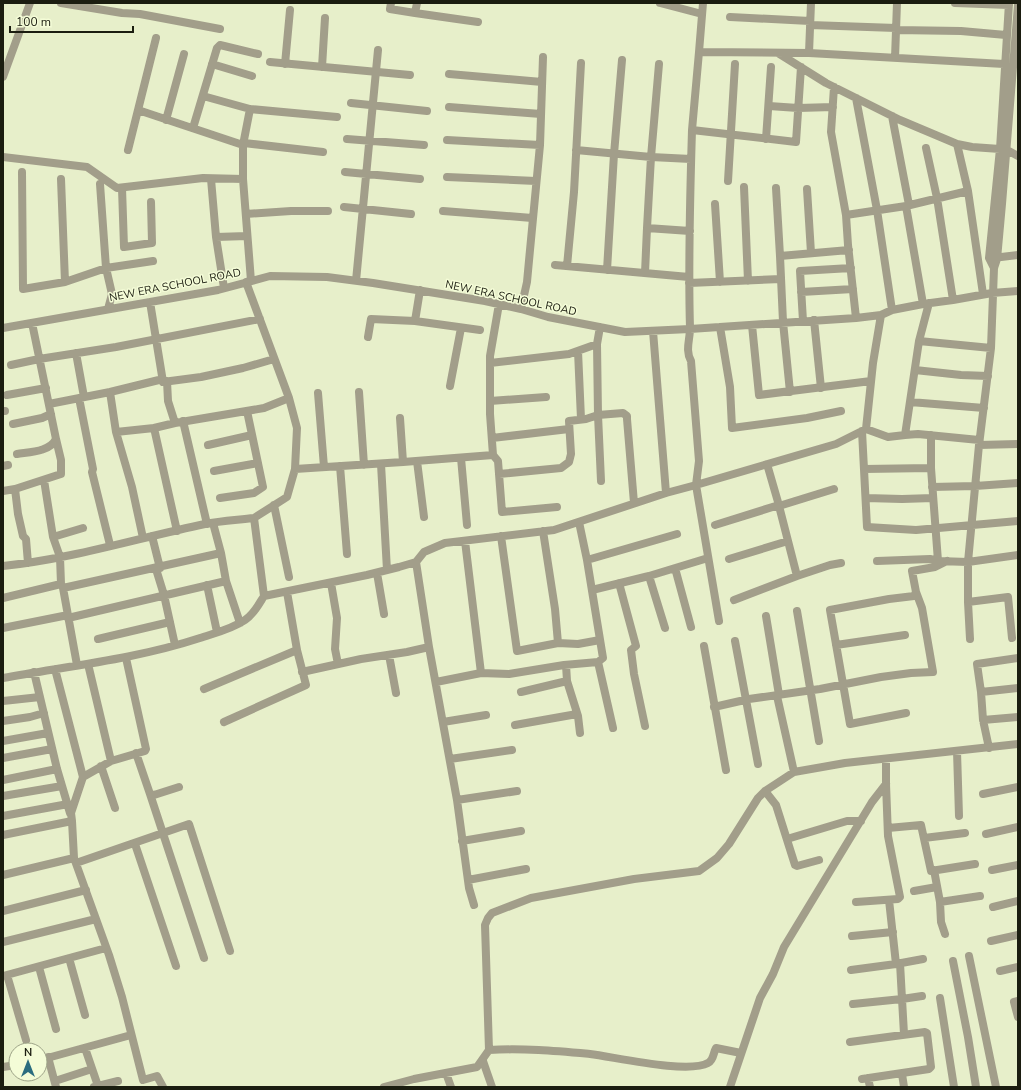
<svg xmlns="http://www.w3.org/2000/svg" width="1021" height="1090" font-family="'Nunito Sans',sans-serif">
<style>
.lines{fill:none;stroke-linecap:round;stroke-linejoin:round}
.minor{stroke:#a29e8a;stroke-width:8}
.labels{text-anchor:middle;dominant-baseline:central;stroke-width:3;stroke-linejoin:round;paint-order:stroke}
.street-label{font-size:11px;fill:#1b1d10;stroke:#f4fcd7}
</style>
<rect width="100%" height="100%" fill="#e7efca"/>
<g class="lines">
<path class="minor" d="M 61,3 L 122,13 L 140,14 L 220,29
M 391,3 L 390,9 L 415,13
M 417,3 L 415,13 L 478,22
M 660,3 L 702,14
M 703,3 L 699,52 L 809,53
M 811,3 L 809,53 L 1004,64
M 955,3 L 1009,5
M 1018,5 L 1002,204 L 997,259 L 994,268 L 991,348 L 979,445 L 968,562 L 1018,555
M 730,17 L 810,21
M 810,25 L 896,28
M 896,30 L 961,31 L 1006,35
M 699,52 L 692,130 L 796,142 L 801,67
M 778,53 L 826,83 L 900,120 L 957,144 L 972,147 L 1000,149 L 1007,150 L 1018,156
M 895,58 L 897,3
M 270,62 L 410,75
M 212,64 L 252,76
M 285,64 L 290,10
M 659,64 L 651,157 L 647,228 L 690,231
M 322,67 L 325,18
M 449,74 L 542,82
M 3,77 L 30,3
M 834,87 L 831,132 L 846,215
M 203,96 L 250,109 L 337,117
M 856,98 L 877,210 L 892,310
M 351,103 L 427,111
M 769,106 L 798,108 L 833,107
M 449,107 L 541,114
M 250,109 L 243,145 L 243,179 L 251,281
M 138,110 L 243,145
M 892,116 L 909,205
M 166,120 L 184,54
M 193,128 L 217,48 L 220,45 L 258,54
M 692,130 C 690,196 688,262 690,328 C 690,340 685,350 691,361 L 699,461 L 696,485 L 719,621
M 347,139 L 424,145
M 766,139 L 771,67
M 447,140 L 540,145
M 244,143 L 323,152
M 957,144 L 968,191 L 983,294
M 926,148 L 937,198 L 953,300
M 128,150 L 156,38
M 576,150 L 651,157 L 691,159
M 3,157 L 87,167 L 117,188 L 203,178 L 243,179
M 22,172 L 23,289 L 65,282 L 106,268 L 153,261
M 345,172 L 420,179
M 447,177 L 536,181
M 61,179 L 65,282
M 211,179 L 216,237 L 224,288
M 728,181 L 735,64
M 100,184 L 106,268 L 112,294 L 108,309
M 744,187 L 748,281
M 122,188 L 124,247 L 152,243 L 151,202
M 776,188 L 780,256
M 807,189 L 811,253
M 715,204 L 720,282
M 906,206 L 923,304
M 344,207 L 411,214
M 443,211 L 532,218
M 246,214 L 291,211 L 328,211
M 216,237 L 247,236
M 993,258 L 1018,255
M 555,265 L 689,277
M 567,266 L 574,192 L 581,63
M 994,268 L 989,258 L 1000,149 L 1009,3
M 607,270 L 614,154 L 622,60
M 645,273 L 647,228
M 356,281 L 378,50
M 689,283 L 781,279
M 801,292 L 853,289
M 150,302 L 163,382 L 201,377 L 243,368 L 274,359
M 521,309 L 527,282 L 530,250 L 540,145 L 543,57
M 856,318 L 848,245 L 846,215 L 906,206 L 968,191
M 814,320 L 821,388
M 415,321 L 480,330
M 803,321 L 800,271 L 851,268
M 752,325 L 759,395 L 871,381
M 720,327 L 730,387 L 732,428 L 807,418 L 841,411
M 3,328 L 218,290 L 270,276 L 327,277 L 373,283 L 485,301 L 521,309 L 548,317 L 625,332 L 690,329 L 856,318 L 881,315 L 892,310 L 923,304 L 953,300 L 992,293 L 1018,291
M 653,331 L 666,493
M 368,337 L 371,319 L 415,321 L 420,290
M 919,341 L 991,348
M 578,351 L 581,419
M 76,353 L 84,397
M 490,363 L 569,354 L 597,344 L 600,327
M 11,365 L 39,359 L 116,347 L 260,319
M 915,370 L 961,375 L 988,376
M 167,381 L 168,401 L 175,423 L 264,408 L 289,398
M 450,386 L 461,328
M 110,392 L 116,432
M 359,392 L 364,465
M 790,392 L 783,322 L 780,256 L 849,250
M 318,393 L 324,467
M 7,395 L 46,388
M 79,398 L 93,469 L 92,472 L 110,545
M 490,401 L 546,397
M 910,402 L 984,408
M 49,404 L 110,392 L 163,379
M 3,411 L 5,411
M 400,418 L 403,462
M 183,421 L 207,524
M 175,423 L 154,428 L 177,531
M 13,424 L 42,418 L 51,414
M 866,429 L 888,437 L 905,435 L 919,341 L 929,303
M 862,431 L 867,527 L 916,530 L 1018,521
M 905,435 L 918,434 L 979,440
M 931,435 L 931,468 L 938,561 L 968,562 L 968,602 L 970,639
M 492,438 L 569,429
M 208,445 L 252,435
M 979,445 L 1018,444
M 17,454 C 29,452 50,452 56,439 L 32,323
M 493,455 L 498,461 L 502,512 L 557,507
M 461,458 L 467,525
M 417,461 L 424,517
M 381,464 L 387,570
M 3,466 L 8,465
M 340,466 L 347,554
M 295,469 L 403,462 L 493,455 L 490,414 L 490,356 L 499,304
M 864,469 L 931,468
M 214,471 L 258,463
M 499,474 L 561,468 L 569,462 L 571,454 L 569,421 L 586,419 L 598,415 L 597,344
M 44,480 L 53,537
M 601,481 L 598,415 L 623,413 L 627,416 L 627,419 L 634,503
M 932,487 L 975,486 L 1018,483
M 15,489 L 18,514 L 23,536 L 26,539 L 28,563
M 3,491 L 15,489 L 61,474 L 61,460 L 56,439
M 220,498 L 254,493 L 263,487 L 247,411
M 866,498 L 902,499 L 933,498
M 274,505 L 289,577
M 779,506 L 834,489
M 213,523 L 221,553 L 226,581 L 240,623
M 715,525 L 779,505
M 543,531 L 555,609 L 558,643
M 152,536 L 160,568
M 501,536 L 517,651 L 558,643 L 578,644 L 600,640
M 143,538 L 132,487 L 116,432 L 154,428
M 729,559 L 788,541
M 587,560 L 677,534
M 877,561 L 930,559 L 938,561
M 3,566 C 71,559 138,538 205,524 C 221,521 238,520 254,518
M 675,568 L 691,627
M 156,569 L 164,595 L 175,645
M 377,573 L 384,614
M 649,576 L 665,628
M 797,576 L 830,565 L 841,563
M 331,583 L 337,618 L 335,649 L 338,664
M 619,583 L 636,646 L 631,650 L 634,674 L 645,726
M 207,585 L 217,632
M 63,588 L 61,584 L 60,557 L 53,537 L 83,528
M 592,590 L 649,576 L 708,558
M 264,596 L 367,575 L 399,567 L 416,562 L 424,552 L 445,543 L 554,530 L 666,493 L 696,485 L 836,444 L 866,429 L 873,363 L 881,315
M 3,598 L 61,584
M 734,600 L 797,576 L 778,502 L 767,464
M 968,602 L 1008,597 L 1012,638
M 797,611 L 819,741
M 766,616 L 779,695
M 68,618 L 226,581
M 3,628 L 68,615
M 98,639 L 170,622
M 735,641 L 758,764
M 836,645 L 905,635
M 704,646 L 726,770
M 429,647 L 457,800 L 469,888 L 474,905
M 389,655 L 396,693
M 126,658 L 146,749 L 145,751 L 111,761 L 83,777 L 71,813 L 72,821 L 74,858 L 109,955 L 122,997 L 143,1080 L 157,1076 L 163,1087
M 1018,658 L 977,664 L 981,692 L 1018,688
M 598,662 L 613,728
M 88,664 L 111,761
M 77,665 L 63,588 L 221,553
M 566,665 L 567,681 L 578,716 L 580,733
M 55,669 L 83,777
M 34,672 L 57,769 L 70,813
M 302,672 L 361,659 L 407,652 L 429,647 L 416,562
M 481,673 L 509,674 L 564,665 L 598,662 L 603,658 L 587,560 L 579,522
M 3,678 C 69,666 136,659 200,638 C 215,633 232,629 245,620 C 254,614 259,604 264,596 L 254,518 L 287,497 L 295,469 L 297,428 L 289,398 L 246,282
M 436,682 L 481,673 L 465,541
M 204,689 L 297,650 L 287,592
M 521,692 L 567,681
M 981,692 L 983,720 L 1018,717
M 777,696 L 794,772
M 3,701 L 40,697
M 714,707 L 749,699 L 820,689 L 881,677 L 911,673 L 933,672 L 922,608 L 916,592
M 906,713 L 850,724 L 830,610 L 889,599 L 914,596 L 916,592 L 912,571 L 935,567 L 947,561
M 983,720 L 989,748
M 3,721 L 30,717 L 44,713
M 224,722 L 306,685 L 297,650
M 443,722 L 486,715
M 515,725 L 577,714
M 3,741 L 48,733
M 957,751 L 959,816
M 136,753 L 150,794 L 154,795 L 179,787
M 3,758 L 52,749
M 450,759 L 512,750
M 101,766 L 115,808
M 3,780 L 57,769
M 765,791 L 776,805 L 795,865 L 797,866 L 819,860
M 150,794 L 204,958
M 983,794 L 1018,787
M 3,796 L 62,786
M 457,800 L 517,791
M 3,816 L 68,804
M 888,828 L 921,825 L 931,871 L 975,864
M 986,834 L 1018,827
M 3,835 L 72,821
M 924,838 L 965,833
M 787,839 L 847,821 L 861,821
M 462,841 L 521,831
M 135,844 L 176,966
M 76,863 L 189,824 L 230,951
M 934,870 L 940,902 L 980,896
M 992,870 L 1018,865
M 3,875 L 74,858
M 468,880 L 526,869
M 914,891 L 937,887
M 856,902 L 898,899 L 900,897 L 888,836 L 886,784 L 886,759
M 940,902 L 941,922 L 945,934
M 993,907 L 1018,901
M 3,911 L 86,890
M 852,936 L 893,932
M 991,941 L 1018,935
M 3,942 L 96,919
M 969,956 L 996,1087
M 69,958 L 85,1015
M 953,961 L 968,1037 L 976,1087
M 900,963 L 902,999 L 922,996
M 896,964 L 923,959
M 39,967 L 56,1029
M 851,970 L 896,964 L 889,900
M 1000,971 L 1018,967
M 7,975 L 26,1040
M 3,976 L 106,948
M 940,998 L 954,1087
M 1018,1001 L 1014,1002 L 1018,1017
M 853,1004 L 902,999 L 904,1034
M 850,1042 L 925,1032 L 927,1033 L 931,1067 L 929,1069 L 862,1079
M 85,1048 L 98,1086
M 489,1050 C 523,1048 556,1051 590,1054 C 615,1057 688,1074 708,1063 C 714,1060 713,1053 716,1048 L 741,1053
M 48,1057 L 56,1087
M 40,1060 L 131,1035
M 483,1061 L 492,1087
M 3,1067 L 16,1065
M 446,1073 L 451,1087
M 902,1074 L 904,1087
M 868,1078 L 870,1087
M 55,1081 L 92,1069
M 94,1087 L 118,1081
M 384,1087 L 414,1079 L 477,1067 L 489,1050 L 485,925 L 488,918 L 492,913 L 531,898 L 634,879 L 699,871 L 717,858 L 729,844 L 758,798 L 765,791 L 794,772 L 845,763 L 1018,744
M 730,1087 L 760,998 L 773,974 L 784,947 L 872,802 L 886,784"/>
</g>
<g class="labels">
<g class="street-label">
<text transform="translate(175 285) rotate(-11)">NEW ERA SCHOOL ROAD</text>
<text transform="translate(511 298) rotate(12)">NEW ERA SCHOOL ROAD</text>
</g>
</g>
<rect width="1021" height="1090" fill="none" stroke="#1b1d10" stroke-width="8"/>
<g transform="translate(28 1062)"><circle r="19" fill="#f4fcd7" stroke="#9da387"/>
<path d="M0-3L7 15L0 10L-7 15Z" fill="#2b6d7f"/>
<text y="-6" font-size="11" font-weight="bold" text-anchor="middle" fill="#1b1d10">N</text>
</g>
<path d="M10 26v6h123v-6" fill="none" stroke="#1b1d10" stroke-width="2"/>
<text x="16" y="26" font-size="12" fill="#1b1d10" stroke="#f4fcd7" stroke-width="3" paint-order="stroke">100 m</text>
</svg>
